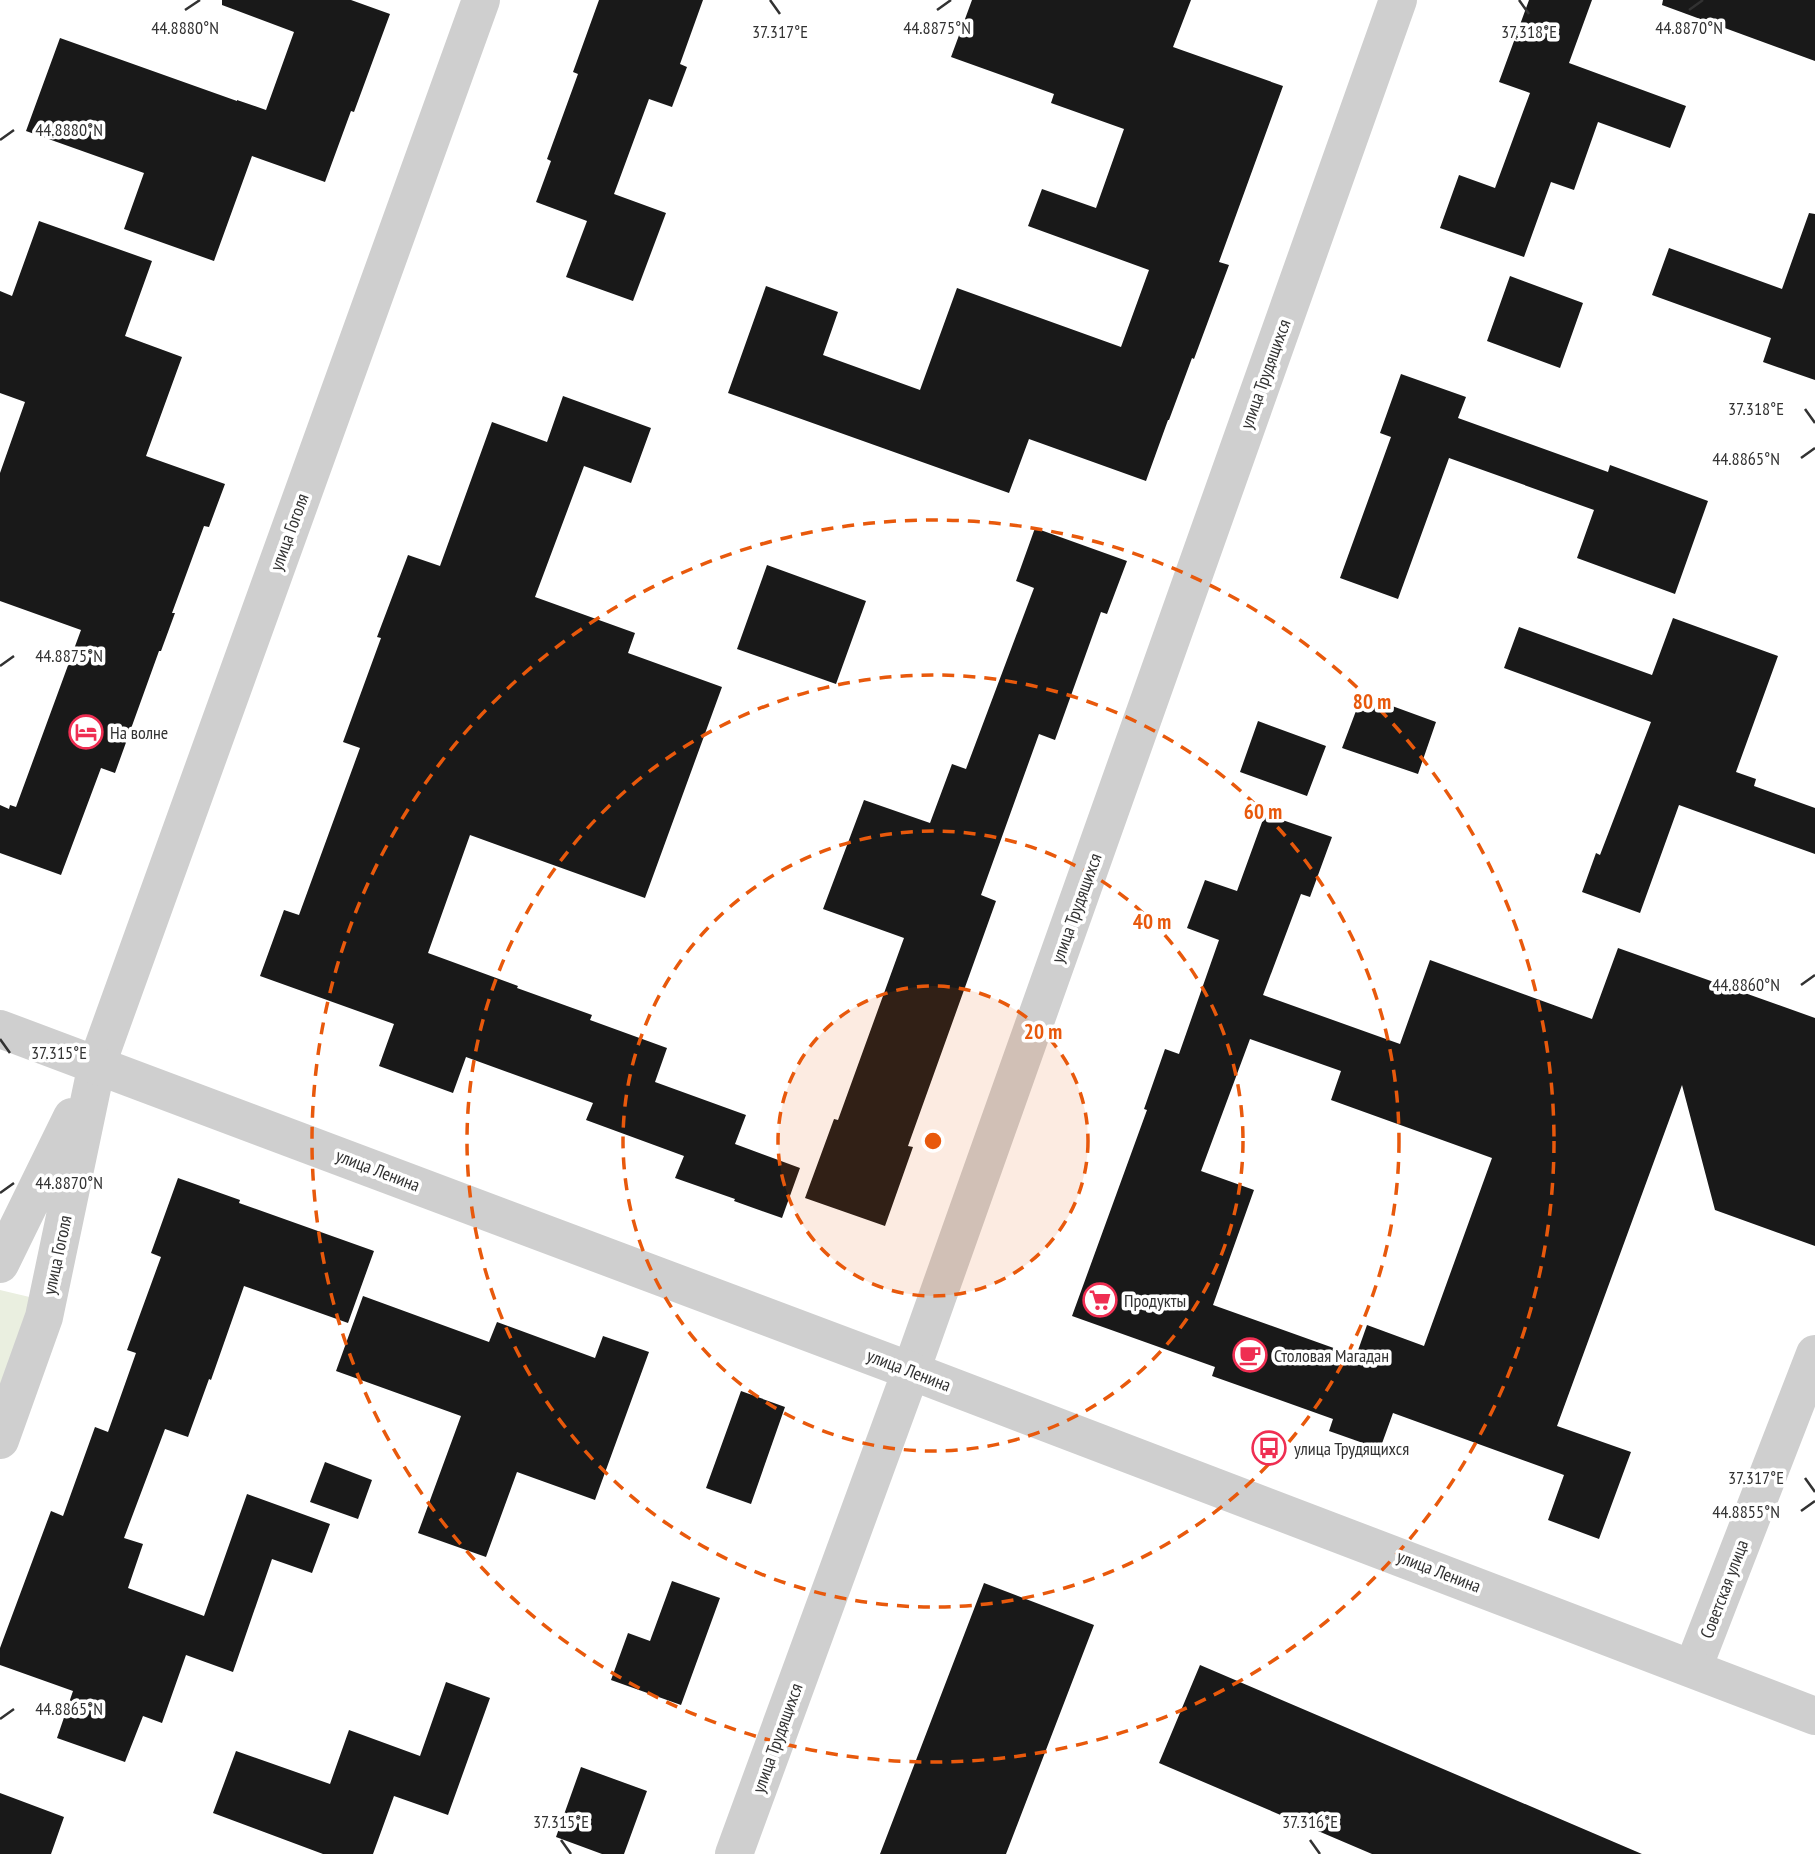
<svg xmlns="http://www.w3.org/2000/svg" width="1815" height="1854" font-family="'PT Sans Narrow',sans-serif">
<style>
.green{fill:#eaefe0}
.building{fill:#191919;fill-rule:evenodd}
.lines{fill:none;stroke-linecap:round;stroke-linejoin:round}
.minor{stroke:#cfcfcf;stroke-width:38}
.tertiary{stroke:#cfcfcf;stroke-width:38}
.ticks{fill:none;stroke:#323232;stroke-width:2.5}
.ring{fill:none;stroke:#e8590c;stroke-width:3.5;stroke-dasharray:12 9}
.labels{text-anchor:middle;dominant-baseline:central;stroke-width:7;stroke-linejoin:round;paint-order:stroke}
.street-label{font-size:18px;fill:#323232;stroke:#fff}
.poi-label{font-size:18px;fill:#323232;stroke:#fff;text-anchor:start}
.ticks-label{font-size:18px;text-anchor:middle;fill:#323232;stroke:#fff;stroke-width:7;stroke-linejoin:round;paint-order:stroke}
.centre{fill:#e8590c;stroke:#fff;stroke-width:3.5}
.ring-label{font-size:21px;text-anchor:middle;font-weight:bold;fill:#e8590c;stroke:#fff;stroke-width:7;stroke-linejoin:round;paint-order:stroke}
</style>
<rect width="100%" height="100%" fill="#fff"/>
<path class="green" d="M 0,1290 L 38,1299 L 0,1404 Z"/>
<path class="building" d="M 222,0 L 351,0 L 390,14 L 354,112 L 351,111 L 325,182 L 252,156 L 214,261 L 124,229 L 144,173 L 26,131 L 60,38 L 237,101 L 237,100 L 266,110 L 294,32 L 222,5 Z
M 599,0 L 703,0 L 680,64 L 687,67 L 672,107 L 649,99 L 614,194 L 666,213 L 633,301 L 566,277 L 587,221 L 536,202 L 551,161 L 547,159 L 578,74 L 573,72 Z
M 972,0 L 1191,0 L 1173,47 L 1283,86 L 1219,262 L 1229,265 L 1194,359 L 1192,358 L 1169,420 L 1168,420 L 1146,481 L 1029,439 L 1009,493 L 728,393 L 766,286 L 838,312 L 823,355 L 920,390 L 957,288 L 1121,347 L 1149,270 L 1028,226 L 1042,189 L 1096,208 L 1124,129 L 1051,103 L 1054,94 L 951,57 Z
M 1529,0 L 1592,0 L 1569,63 L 1686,106 L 1670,148 L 1598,122 L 1574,190 L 1551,182 L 1524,257 L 1440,228 L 1459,175 L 1495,188 L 1530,93 L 1499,82 Z
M 1663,0 L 1815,0 L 1815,61 L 1662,5 Z
M 1809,213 L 1815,214 L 1815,380 L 1763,362 L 1771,338 L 1652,295 L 1669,248 L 1782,289 Z
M 39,221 L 152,261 L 125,336 L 182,357 L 146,456 L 225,484 L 209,527 L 204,526 L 172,613 L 175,613 L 161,651 L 159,651 L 115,773 L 101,768 L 61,875 L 0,853 L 0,805 L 9,809 L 10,805 L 16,807 L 81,630 L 0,601 L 0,473 L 25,402 L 0,393 L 0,291 L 12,296 Z
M 1510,276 L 1583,303 L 1560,368 L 1487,341 Z
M 1401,374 L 1466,397 L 1458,418 L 1608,472 L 1610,465 L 1708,501 L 1675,594 L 1577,558 L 1594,510 L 1449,458 L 1398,599 L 1340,578 L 1391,437 L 1380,433 Z
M 563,396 L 651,428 L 631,483 L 584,466 L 535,597 L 635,633 L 628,653 L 722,687 L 645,898 L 470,835 L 428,953 L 518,986 L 517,988 L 592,1015 L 590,1020 L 667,1048 L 655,1082 L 746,1115 L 735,1144 L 800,1168 L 782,1218 L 734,1201 L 735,1199 L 675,1178 L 684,1156 L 586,1120 L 593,1103 L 466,1057 L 453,1093 L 379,1066 L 394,1024 L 260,976 L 284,910 L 299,915 L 360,748 L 343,742 L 381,638 L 377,637 L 408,555 L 440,566 L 492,422 L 547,442 Z
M 1035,528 L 1127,561 L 1107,614 L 1101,612 L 1055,740 L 1039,734 L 981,895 L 996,901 L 908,1146 L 913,1147 L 885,1226 L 805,1198 L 834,1119 L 838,1120 L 904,938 L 823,909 L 864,800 L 930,823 L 952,764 L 966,769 L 1034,588 L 1016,581 Z
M 767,565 L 866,601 L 836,684 L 737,649 Z
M 1673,618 L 1778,656 L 1736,772 L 1756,779 L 1754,786 L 1815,808 L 1815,854 L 1679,805 L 1640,913 L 1582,892 L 1596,853 L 1600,855 L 1651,722 L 1504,668 L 1519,627 L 1652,675 Z
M 1362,695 L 1436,722 L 1418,774 L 1342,748 Z
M 1258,721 L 1326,746 L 1307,796 L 1240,772 Z
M 1265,814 L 1332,837 L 1310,897 L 1301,894 L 1263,995 L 1400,1044 L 1430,960 L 1592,1019 L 1618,948 L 1815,1018 L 1815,1246 L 1715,1210 L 1682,1085 L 1557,1426 L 1631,1452 L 1599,1539 L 1548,1520 L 1564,1475 L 1393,1413 L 1380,1449 L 1329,1431 L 1333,1419 L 1212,1376 L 1215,1367 L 1072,1316 L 1147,1110 L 1144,1109 L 1165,1049 L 1179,1054 L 1219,940 L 1187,928 L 1205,880 L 1237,891 ZM 1250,1039 L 1341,1071 L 1331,1100 L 1492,1158 L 1424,1346 L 1367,1325 L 1356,1356 L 1213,1305 L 1254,1190 L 1201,1171 Z
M 178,1178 L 240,1200 L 239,1203 L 374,1251 L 348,1323 L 244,1286 L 211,1380 L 209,1379 L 188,1437 L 165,1429 L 124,1538 L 143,1544 L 128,1588 L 204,1616 L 247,1494 L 330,1524 L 312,1573 L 272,1559 L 233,1672 L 186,1655 L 162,1723 L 143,1716 L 125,1762 L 57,1738 L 73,1691 L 0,1665 L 0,1648 L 51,1511 L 63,1516 L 95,1427 L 108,1432 L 136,1353 L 127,1350 L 161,1257 L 151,1253 Z
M 363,1296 L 489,1342 L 497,1322 L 595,1358 L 603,1336 L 649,1352 L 595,1500 L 517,1472 L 486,1557 L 418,1533 L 461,1416 L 336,1371 Z
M 741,1391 L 785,1407 L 751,1504 L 706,1488 Z
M 325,1462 L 372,1480 L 358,1519 L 310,1502 Z
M 672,1581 L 720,1598 L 681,1705 L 611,1680 L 628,1633 L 650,1641 Z
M 984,1583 L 1094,1625 L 1006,1854 L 880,1854 Z
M 1200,1665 L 1642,1854 L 1372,1854 L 1159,1763 Z
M 446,1682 L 490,1698 L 448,1815 L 394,1796 L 373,1854 L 323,1854 L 213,1813 L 236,1751 L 330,1784 L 349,1730 L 420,1756 Z
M 581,1767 L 647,1791 L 624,1854 L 602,1854 L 556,1837 Z
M 0,1793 L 64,1817 L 51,1854 L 0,1854 Z"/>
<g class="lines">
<path class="minor" d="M 0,1264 L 72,1117
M 911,1371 L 1398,0
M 0,1440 L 44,1317 L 97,1064 L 481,0
M 1693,1668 L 1815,1354"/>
<path class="tertiary" d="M 0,1029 L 911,1371 L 1815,1716
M 734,1854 L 911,1371"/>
</g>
<path class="ticks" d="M 770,0 L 780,14M 1519,0 L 1529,14M 185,10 L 200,0M 937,10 L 951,0M 1689,10 L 1703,0M 0,140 L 14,130M 1805,409 L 1815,423M 1801,458 L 1815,448M 0,666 L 14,656M 1801,985 L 1815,975M 0,1039 L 10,1053M 0,1193 L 14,1183M 1805,1478 L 1815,1492M 1801,1511 L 1815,1501M 0,1719 L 14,1709M 561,1840 L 571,1854M 1310,1840 L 1320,1854"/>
<circle cx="933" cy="1141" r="155" fill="#e8590c" fill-opacity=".12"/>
<g class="ring">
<circle cx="933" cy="1141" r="155"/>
<circle cx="933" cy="1141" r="310"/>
<circle cx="933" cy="1141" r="466"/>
<circle cx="933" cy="1141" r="621"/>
</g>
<defs>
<symbol id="hotel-ring" viewBox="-11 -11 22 22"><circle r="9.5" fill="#fff" stroke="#ef2e52" stroke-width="1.5"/><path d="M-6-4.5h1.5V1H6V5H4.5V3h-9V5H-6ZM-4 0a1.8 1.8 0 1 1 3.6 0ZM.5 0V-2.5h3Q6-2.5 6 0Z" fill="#ef2e52"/></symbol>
<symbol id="supermarket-ring" viewBox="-11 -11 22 22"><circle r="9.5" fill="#fff" stroke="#ef2e52" stroke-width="1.5"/><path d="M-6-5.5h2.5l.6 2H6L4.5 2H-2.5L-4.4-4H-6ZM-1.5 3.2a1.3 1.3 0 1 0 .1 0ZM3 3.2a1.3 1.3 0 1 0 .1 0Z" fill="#ef2e52"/></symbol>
<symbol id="cafe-ring" viewBox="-11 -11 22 22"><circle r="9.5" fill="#fff" stroke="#ef2e52" stroke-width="1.5"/><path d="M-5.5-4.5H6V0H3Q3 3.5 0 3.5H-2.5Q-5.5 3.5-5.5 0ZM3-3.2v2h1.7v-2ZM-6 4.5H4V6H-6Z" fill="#ef2e52"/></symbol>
<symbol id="bus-ring" viewBox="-11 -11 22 22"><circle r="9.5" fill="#fff" stroke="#ef2e52" stroke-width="1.5"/><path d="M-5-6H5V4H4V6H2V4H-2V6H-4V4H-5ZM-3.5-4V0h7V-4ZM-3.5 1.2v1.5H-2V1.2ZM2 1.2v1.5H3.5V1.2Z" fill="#ef2e52"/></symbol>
</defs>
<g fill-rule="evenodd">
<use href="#hotel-ring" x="67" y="713" width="38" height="38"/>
<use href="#supermarket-ring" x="1081" y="1281" width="38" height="38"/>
<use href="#cafe-ring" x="1231" y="1336" width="38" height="38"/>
<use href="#bus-ring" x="1250" y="1429" width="38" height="38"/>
</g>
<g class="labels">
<g class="street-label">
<text transform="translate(1265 374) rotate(-70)">улица Трудящихся</text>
<text transform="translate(289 532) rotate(-70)">улица Гоголя</text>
<text transform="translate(1076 908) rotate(-70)">улица Трудящихся</text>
<text transform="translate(378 1170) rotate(21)">улица Ленина</text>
<text transform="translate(57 1255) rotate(-78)">улица Гоголя</text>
<text transform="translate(909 1370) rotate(21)">улица Ленина</text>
<text transform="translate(1439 1571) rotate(21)">улица Ленина</text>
<text transform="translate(1724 1589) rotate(-69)">Советская улица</text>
<text transform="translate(777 1738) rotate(-70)">улица Трудящихся</text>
</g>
<g class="poi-label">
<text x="110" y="732">На волне</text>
<text x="1124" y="1300">Продукты</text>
<text x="1274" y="1355">Столовая Магадан</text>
<text x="1294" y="1448">улица Трудящихся</text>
</g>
</g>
<g class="ticks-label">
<text x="185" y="34">44.8880°N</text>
<text x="937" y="34">44.8875°N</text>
<text x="1689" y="34">44.8870°N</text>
<text x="1529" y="38">37.318°E</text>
<text x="780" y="38">37.317°E</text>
<text x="69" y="136">44.8880°N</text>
<text x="1756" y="415">37.318°E</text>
<text x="1746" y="465">44.8865°N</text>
<text x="69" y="662">44.8875°N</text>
<text x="1746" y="991">44.8860°N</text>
<text x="59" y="1059">37.315°E</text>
<text x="69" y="1189">44.8870°N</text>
<text x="1756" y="1484">37.317°E</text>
<text x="1746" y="1518">44.8855°N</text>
<text x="69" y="1715">44.8865°N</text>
<text x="561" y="1828">37.315°E</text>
<text x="1310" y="1828">37.316°E</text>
</g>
<circle cx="933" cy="1141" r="10" class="centre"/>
<g class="ring-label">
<text x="1372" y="709">80 m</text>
<text x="1263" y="819">60 m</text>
<text x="1152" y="929">40 m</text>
<text x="1043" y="1039">20 m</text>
</g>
</svg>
